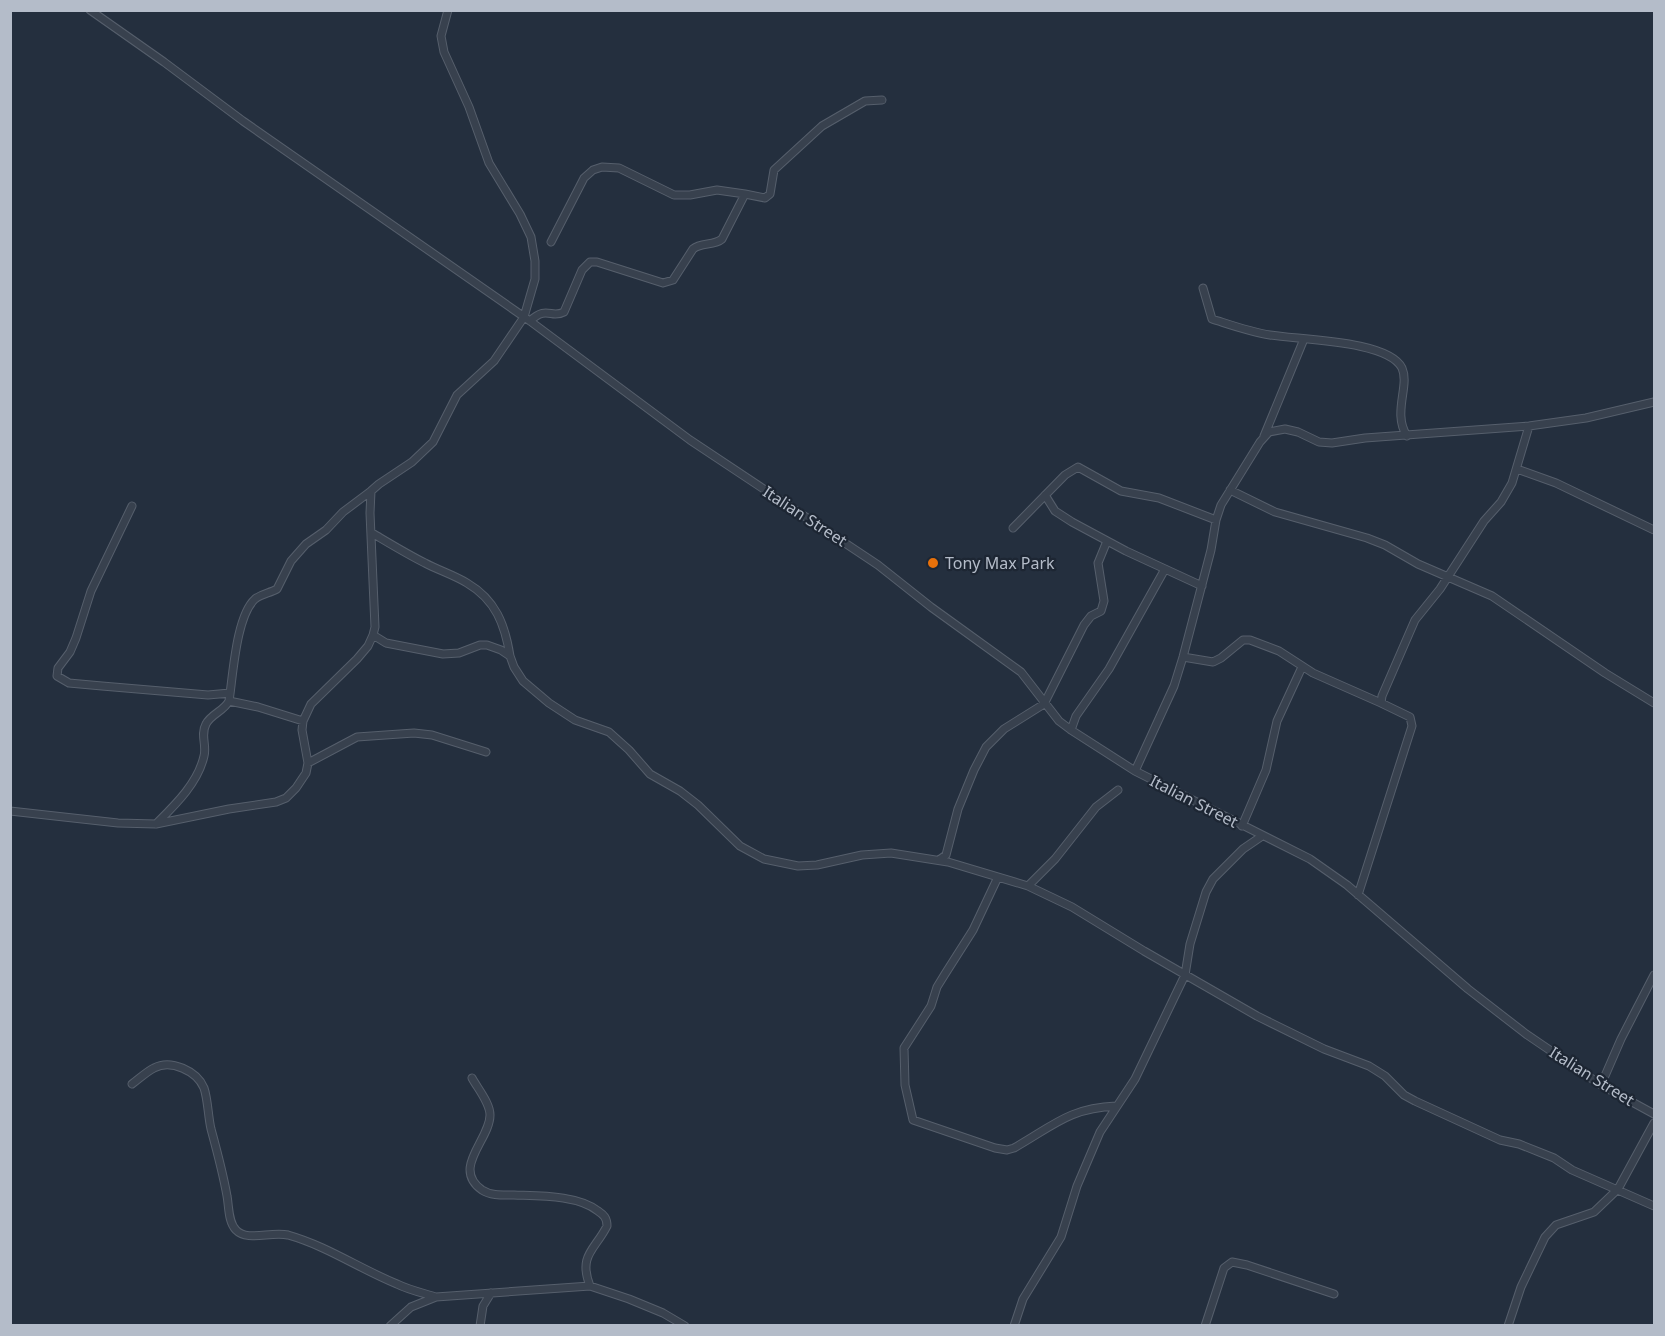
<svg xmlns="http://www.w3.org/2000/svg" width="1665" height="1336" font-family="'Noto Sans',sans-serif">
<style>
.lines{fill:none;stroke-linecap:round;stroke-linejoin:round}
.minor-casing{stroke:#565f6c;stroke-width:9}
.minor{stroke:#38414e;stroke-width:7}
.food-dot{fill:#e8710a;stroke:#1d2633;stroke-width:2}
.labels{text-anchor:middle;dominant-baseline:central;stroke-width:4.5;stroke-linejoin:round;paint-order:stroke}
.street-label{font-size:16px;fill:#b4bcc9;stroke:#1d2633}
.poi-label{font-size:16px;fill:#b4bcc9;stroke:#1d2633;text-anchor:start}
</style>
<rect width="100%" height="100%" fill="#242f3e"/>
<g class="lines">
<defs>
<path id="minor" d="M 90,10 L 164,62 L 243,121 L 530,321 L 690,440 L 878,565 L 931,607 L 1021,672 L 1059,721 L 1071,730 L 1135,771 L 1310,859 L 1347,885 L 1468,989 L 1526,1034 L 1601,1085 L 1654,1114
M 551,242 L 584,178 L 593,170 L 602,167 L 619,168 L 674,195 L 690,195 L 717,190 L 745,194
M 1203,288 L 1212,319 C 1231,325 1250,332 1270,335 C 1299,340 1388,340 1402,368 C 1410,386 1392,413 1407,436
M 530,321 C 547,305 551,319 564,312 L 582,270 L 590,262 L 597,262 L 663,283 L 673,280 L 693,249 C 701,242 714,246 722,239 L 745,194 L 765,198 L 770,194 L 774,170 L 822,126 L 865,101 L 882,100
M 1264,436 L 1304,339
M 1517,469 L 1556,483 L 1654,530
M 1230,490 L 1275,512 L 1367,538 L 1385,545 L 1418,564 L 1492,596 L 1605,673 L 1654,703
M 1045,495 L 1055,511 L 1072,522 L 1126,551 L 1202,586
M 132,506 L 91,591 L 76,638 L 70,652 L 58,668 L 57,676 L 69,683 L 102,686 L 208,695 L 230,693
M 1013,528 L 1065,475 L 1078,467 L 1121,491 L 1159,498 L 1216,520
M 372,533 C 389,543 407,554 425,563 C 438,570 454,575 467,583 C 496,600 505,625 510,656
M 373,635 L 386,643 L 443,654 L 459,653 L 480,645 L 487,645 L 501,650 L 510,656 L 514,667 L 523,681 L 549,703 L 575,720 L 609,732 L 629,750 L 650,774 L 680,791 L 698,805 L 740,846 L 764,859 L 798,866 L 817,865 L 862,855 L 891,853 L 948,862 L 1028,886 L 1072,907 L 1144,951 L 1257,1016 L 1324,1049 L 1369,1066 L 1385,1076 L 1404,1095 L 1415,1101 L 1500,1140 L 1519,1144 L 1554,1158 L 1572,1170 L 1654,1206
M 1183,657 L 1213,662 L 1221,658 L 1243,640 L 1250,640 L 1279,651 L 1313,673 L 1381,703
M 229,701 L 258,707 L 303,721
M 1071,730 L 1076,716 L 1109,669 L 1165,569
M 308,763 L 357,737 L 414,733 L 432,735 L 486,752
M 1135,771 L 1174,686 L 1183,657 L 1211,550 L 1216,520 L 1221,505 L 1260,442 L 1269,432 L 1285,429 L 1298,432 L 1319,442 L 1332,443 L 1365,438 L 1529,426 L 1586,418 L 1654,402
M 10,811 L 118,823 L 156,824 L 229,809 L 276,802 L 286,798 L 296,788 L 306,773 L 308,763 L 302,730 L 303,721 L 311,704 L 357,659 L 368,646 L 373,635 L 375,627 L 370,513 L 371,491 L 379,484 L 412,462 L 433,442 L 457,395 L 494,361 L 524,317 L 535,279 L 535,261 L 531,237 L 520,214 L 489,163 L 469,107 L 444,52 L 441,36 L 448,10
M 156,824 C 175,805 198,783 204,756 C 207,745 200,735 206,724 C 211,714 224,711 229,701 C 233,676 236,616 255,599 C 261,594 270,593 277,589 L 291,561 L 306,544 L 326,530 L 343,512 L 371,491
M 1242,826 L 1266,770 L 1277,721 L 1302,667
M 939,860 L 946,855 L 958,809 L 974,770 L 986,747 L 1004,729 L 1044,704 L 1084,625 L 1091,616 L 1101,611 L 1104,601 L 1098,563 L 1107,541
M 998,877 L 973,930 L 945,974 L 937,987 L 931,1006 L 904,1048 L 905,1085 L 913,1120 L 995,1148 L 1007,1150 L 1014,1148 C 1053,1126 1069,1108 1116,1106
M 1028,886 L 1055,859 L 1096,807 L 1118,790
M 1358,895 L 1412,726 L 1410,717 L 1381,703 L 1382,696 L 1415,620 L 1440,589 L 1484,521 L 1501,502 L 1512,483 L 1529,426
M 472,1078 C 478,1089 490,1103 490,1115 C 490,1140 451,1168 482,1190 C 491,1196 503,1195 514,1195 C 539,1196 578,1195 598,1211 C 604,1215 607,1218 607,1226 C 595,1250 578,1255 590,1286
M 132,1084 C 139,1079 146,1072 154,1068 C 171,1059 197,1071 204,1088 C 208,1100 208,1116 211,1129 C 217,1151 223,1173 227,1196 C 229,1206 228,1222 236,1230 C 247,1242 271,1231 288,1235 C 327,1246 360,1269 397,1284 C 409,1290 423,1293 436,1297
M 1601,1085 L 1621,1039 L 1654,975
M 390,1326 L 411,1307 L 436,1297 L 590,1286 L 629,1299 L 663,1313 L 685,1326
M 480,1326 L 483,1306 L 491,1293
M 1014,1326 L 1023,1299 L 1061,1237 L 1077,1186 L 1100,1132 L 1135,1079 L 1185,975 L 1190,944 L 1206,892 L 1213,879 L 1243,849 L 1262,836
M 1205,1326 L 1224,1268 L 1232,1262 L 1247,1265 L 1334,1294
M 1508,1326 L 1521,1287 L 1545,1237 L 1556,1225 L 1594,1212 L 1618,1189 L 1654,1123"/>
</defs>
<use href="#minor" class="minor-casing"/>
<use href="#minor" class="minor"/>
</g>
<circle class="food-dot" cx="933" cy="563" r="6"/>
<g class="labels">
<g class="street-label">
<text transform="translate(805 516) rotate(33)">Italian Street</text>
<text transform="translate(1194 801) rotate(27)">Italian Street</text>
<text transform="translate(1592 1076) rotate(32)">Italian Street</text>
</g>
<g class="poi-label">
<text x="945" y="563">Tony Max Park</text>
</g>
</g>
<rect width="1665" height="1336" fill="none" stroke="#b4bcc9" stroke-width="24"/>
</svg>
